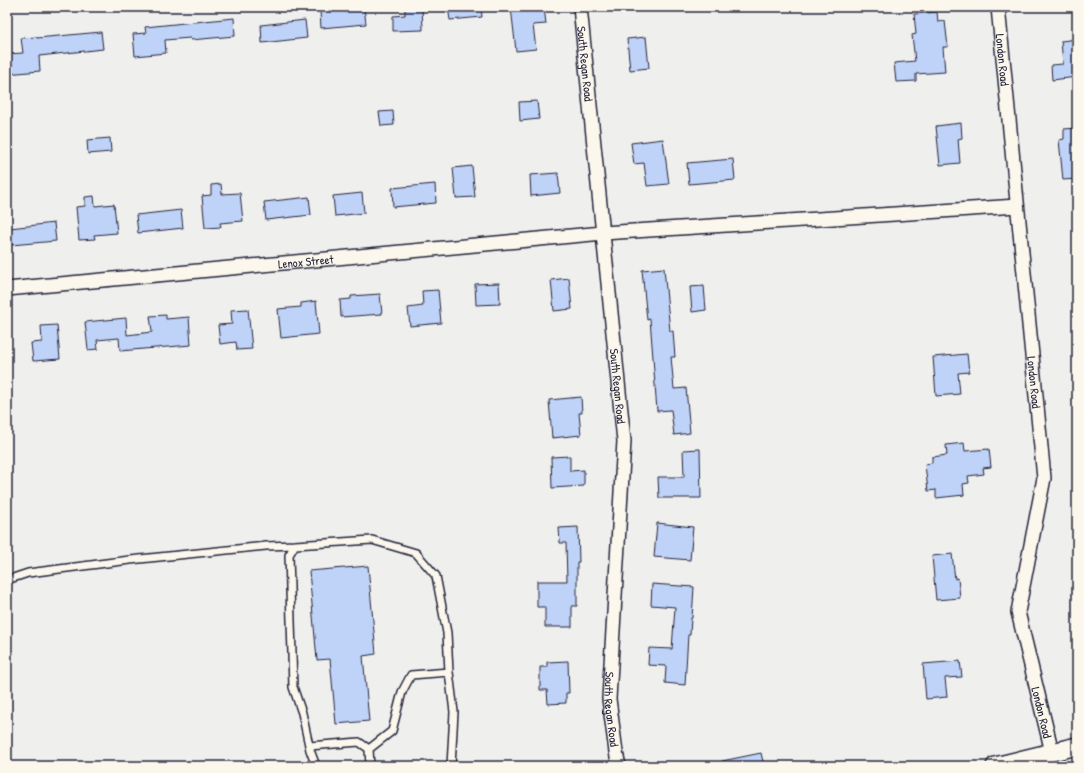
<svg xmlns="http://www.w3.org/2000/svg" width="1084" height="773" font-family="'Patrick Hand',sans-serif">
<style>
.building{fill:#bfd2f7;stroke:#22223b}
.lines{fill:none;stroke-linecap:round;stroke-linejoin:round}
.service-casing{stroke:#22223b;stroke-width:10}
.minor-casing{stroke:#22223b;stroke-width:16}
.tertiary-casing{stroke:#22223b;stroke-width:20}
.service{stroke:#fbf7ec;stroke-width:7}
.minor{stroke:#fbf7ec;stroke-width:13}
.tertiary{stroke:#fbf7ec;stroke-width:17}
.labels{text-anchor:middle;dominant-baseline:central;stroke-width:3;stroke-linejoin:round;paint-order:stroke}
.street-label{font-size:12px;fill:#22223b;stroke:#fbf7ec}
</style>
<rect width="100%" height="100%" fill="#eff0ee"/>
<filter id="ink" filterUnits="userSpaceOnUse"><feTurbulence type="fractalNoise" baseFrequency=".025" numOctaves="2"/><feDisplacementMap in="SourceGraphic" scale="8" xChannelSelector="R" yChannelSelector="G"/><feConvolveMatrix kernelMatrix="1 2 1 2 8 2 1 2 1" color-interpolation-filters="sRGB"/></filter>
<g filter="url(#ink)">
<path class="building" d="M 355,7 L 364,7 L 366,24 L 321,28 L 320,11 Z
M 405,7 L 422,7 L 423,30 L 393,31 L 393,16 L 405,15 Z
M 448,7 L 481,7 L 482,17 L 450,20 Z
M 511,7 L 532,7 L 532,8 L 544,7 L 546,24 L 533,25 L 536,49 L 516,51 Z
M 937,12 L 938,22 L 945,21 L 948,47 L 943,47 L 945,72 L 916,74 L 916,81 L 896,82 L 894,63 L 915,61 L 912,35 L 916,34 L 914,14 Z
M 234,18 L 235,36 L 191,40 L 190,38 L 165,40 L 166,53 L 135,56 L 133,34 L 146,33 L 145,27 Z
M 305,20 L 307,38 L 262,43 L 261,25 Z
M 101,32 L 103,49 L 39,56 L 40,71 L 7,74 L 7,54 L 23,53 L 21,38 L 37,37 L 37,38 Z
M 646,37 L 649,68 L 630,70 L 627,39 Z
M 1077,39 L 1077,77 L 1052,80 L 1051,65 L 1063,64 L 1061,41 Z
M 537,101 L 539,119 L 520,121 L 519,102 Z
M 393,111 L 394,125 L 381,126 L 379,112 Z
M 961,123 L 962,138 L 958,139 L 960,163 L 940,165 L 936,126 Z
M 1077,128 L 1077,179 L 1063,180 L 1059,140 L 1064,139 L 1064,129 Z
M 110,138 L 111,152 L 88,154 L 87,140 Z
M 663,139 L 669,184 L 647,186 L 644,163 L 634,164 L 631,143 Z
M 733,159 L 735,180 L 689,184 L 687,163 Z
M 472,166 L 475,197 L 456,198 L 453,168 Z
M 558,173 L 560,193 L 531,196 L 530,175 Z
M 221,184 L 222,194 L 240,193 L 243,221 L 220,223 L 221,227 L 205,228 L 202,196 L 211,195 L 211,185 Z
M 435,184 L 436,203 L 393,207 L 392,188 Z
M 362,193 L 364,213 L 335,216 L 333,196 Z
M 94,196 L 95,206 L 114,204 L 117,233 L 94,235 L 95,239 L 79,240 L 76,207 L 85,206 L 85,197 Z
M 309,197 L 311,215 L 266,220 L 264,202 Z
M 181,210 L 183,228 L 138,233 L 136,215 Z
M 54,223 L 56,241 L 11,245 L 10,228 Z
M 664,268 L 670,331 L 673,331 L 675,357 L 671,357 L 674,389 L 686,388 L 690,433 L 674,435 L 671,410 L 657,411 L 650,319 L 647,320 L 642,270 Z
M 569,278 L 572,309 L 554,311 L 551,280 Z
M 499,283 L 500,304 L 476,305 L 475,284 Z
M 704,286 L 706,310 L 692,312 L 690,287 Z
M 438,290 L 441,323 L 410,326 L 408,308 L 423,306 L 422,291 Z
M 380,294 L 382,314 L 341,317 L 340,300 L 351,299 L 351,296 Z
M 316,301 L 319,334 L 281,338 L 278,309 L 301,307 L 301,303 Z
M 248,309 L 252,349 L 237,350 L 236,342 L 220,344 L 218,325 L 232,324 L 231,310 Z
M 166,315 L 166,319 L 189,317 L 191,345 L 120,351 L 119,338 L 97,340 L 98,349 L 88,350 L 85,322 L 126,318 L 127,335 L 152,332 L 150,316 Z
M 57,325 L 60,359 L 33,361 L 31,343 L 42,342 L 41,326 Z
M 967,354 L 969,372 L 958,373 L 960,394 L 936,396 L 933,357 Z
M 581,397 L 582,413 L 579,413 L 581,435 L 552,438 L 549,400 Z
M 964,443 L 965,451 L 989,449 L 991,467 L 983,468 L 984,474 L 968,476 L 969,483 L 963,484 L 964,495 L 936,498 L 936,490 L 928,491 L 925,464 L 932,463 L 932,457 L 947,455 L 946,445 Z
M 700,449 L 701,498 L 659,498 L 658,477 L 684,477 L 683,450 Z
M 570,456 L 570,471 L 584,470 L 584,486 L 552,488 L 551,457 Z
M 657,523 L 693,527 L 690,560 L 654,557 Z
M 578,527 L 579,562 L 577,562 L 577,606 L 572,606 L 572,627 L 545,627 L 545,607 L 537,607 L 537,581 L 567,581 L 566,543 L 560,543 L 559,528 Z
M 952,554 L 955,579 L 958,578 L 960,598 L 936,600 L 932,556 Z
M 368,566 L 376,654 L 363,656 L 369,721 L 336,724 L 330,659 L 317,660 L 309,571 Z
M 652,584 L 694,587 L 692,618 L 691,618 L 690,635 L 688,635 L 685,685 L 665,683 L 666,666 L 648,665 L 649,648 L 672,649 L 675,607 L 651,605 Z
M 568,661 L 569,693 L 566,693 L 566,703 L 548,704 L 547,690 L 540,690 L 540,667 L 547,667 L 547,662 Z
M 960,661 L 962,677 L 945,678 L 947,697 L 926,699 L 923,664 Z
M 761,753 L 764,766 L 722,766 L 722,761 Z"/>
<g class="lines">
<defs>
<path id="service" d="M 7,580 L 28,573 L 130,560 L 266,546 L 295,545
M 309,746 L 359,742 L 369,749 L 370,766
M 369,749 L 392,731 L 402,692 L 411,675 L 449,672
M 316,766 L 310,750 L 302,713 L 293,687 L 289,555 L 295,545 L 372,540 L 416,553 L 436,576 L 447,633 L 449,672 L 454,712 L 451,766"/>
<g id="minor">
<path id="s1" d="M 580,7 L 624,441 L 609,699 L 616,752 L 619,766"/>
<path id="s2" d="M 998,7 L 1044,478 L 1018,612 L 1052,752"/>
<path id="s3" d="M 7,289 L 603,233 L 1017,206"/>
</g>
<path id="tertiary" d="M 995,766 L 1077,746"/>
</defs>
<use href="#service" class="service-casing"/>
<use href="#minor" class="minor-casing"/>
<use href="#tertiary" class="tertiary-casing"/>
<use href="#service" class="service"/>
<use href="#minor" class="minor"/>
<use href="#tertiary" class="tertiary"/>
</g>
</g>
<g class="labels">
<g class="street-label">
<text stroke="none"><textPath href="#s2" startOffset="53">London Road</textPath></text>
<text stroke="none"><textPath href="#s1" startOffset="57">South Regan Road</textPath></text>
<text stroke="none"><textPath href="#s3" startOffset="300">Lenox Street</textPath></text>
<text stroke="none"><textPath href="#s2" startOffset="377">London Road</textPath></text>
<text stroke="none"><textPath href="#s1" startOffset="381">South Regan Road</textPath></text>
<text stroke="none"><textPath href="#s1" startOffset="705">South Regan Road</textPath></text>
<text stroke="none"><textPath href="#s2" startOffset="713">London Road</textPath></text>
</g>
</g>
<rect width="1084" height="773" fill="none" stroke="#fbf7ec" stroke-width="24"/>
<rect x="12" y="12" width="1060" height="749" fill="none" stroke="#22223b" stroke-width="1.5" filter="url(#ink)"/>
</svg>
